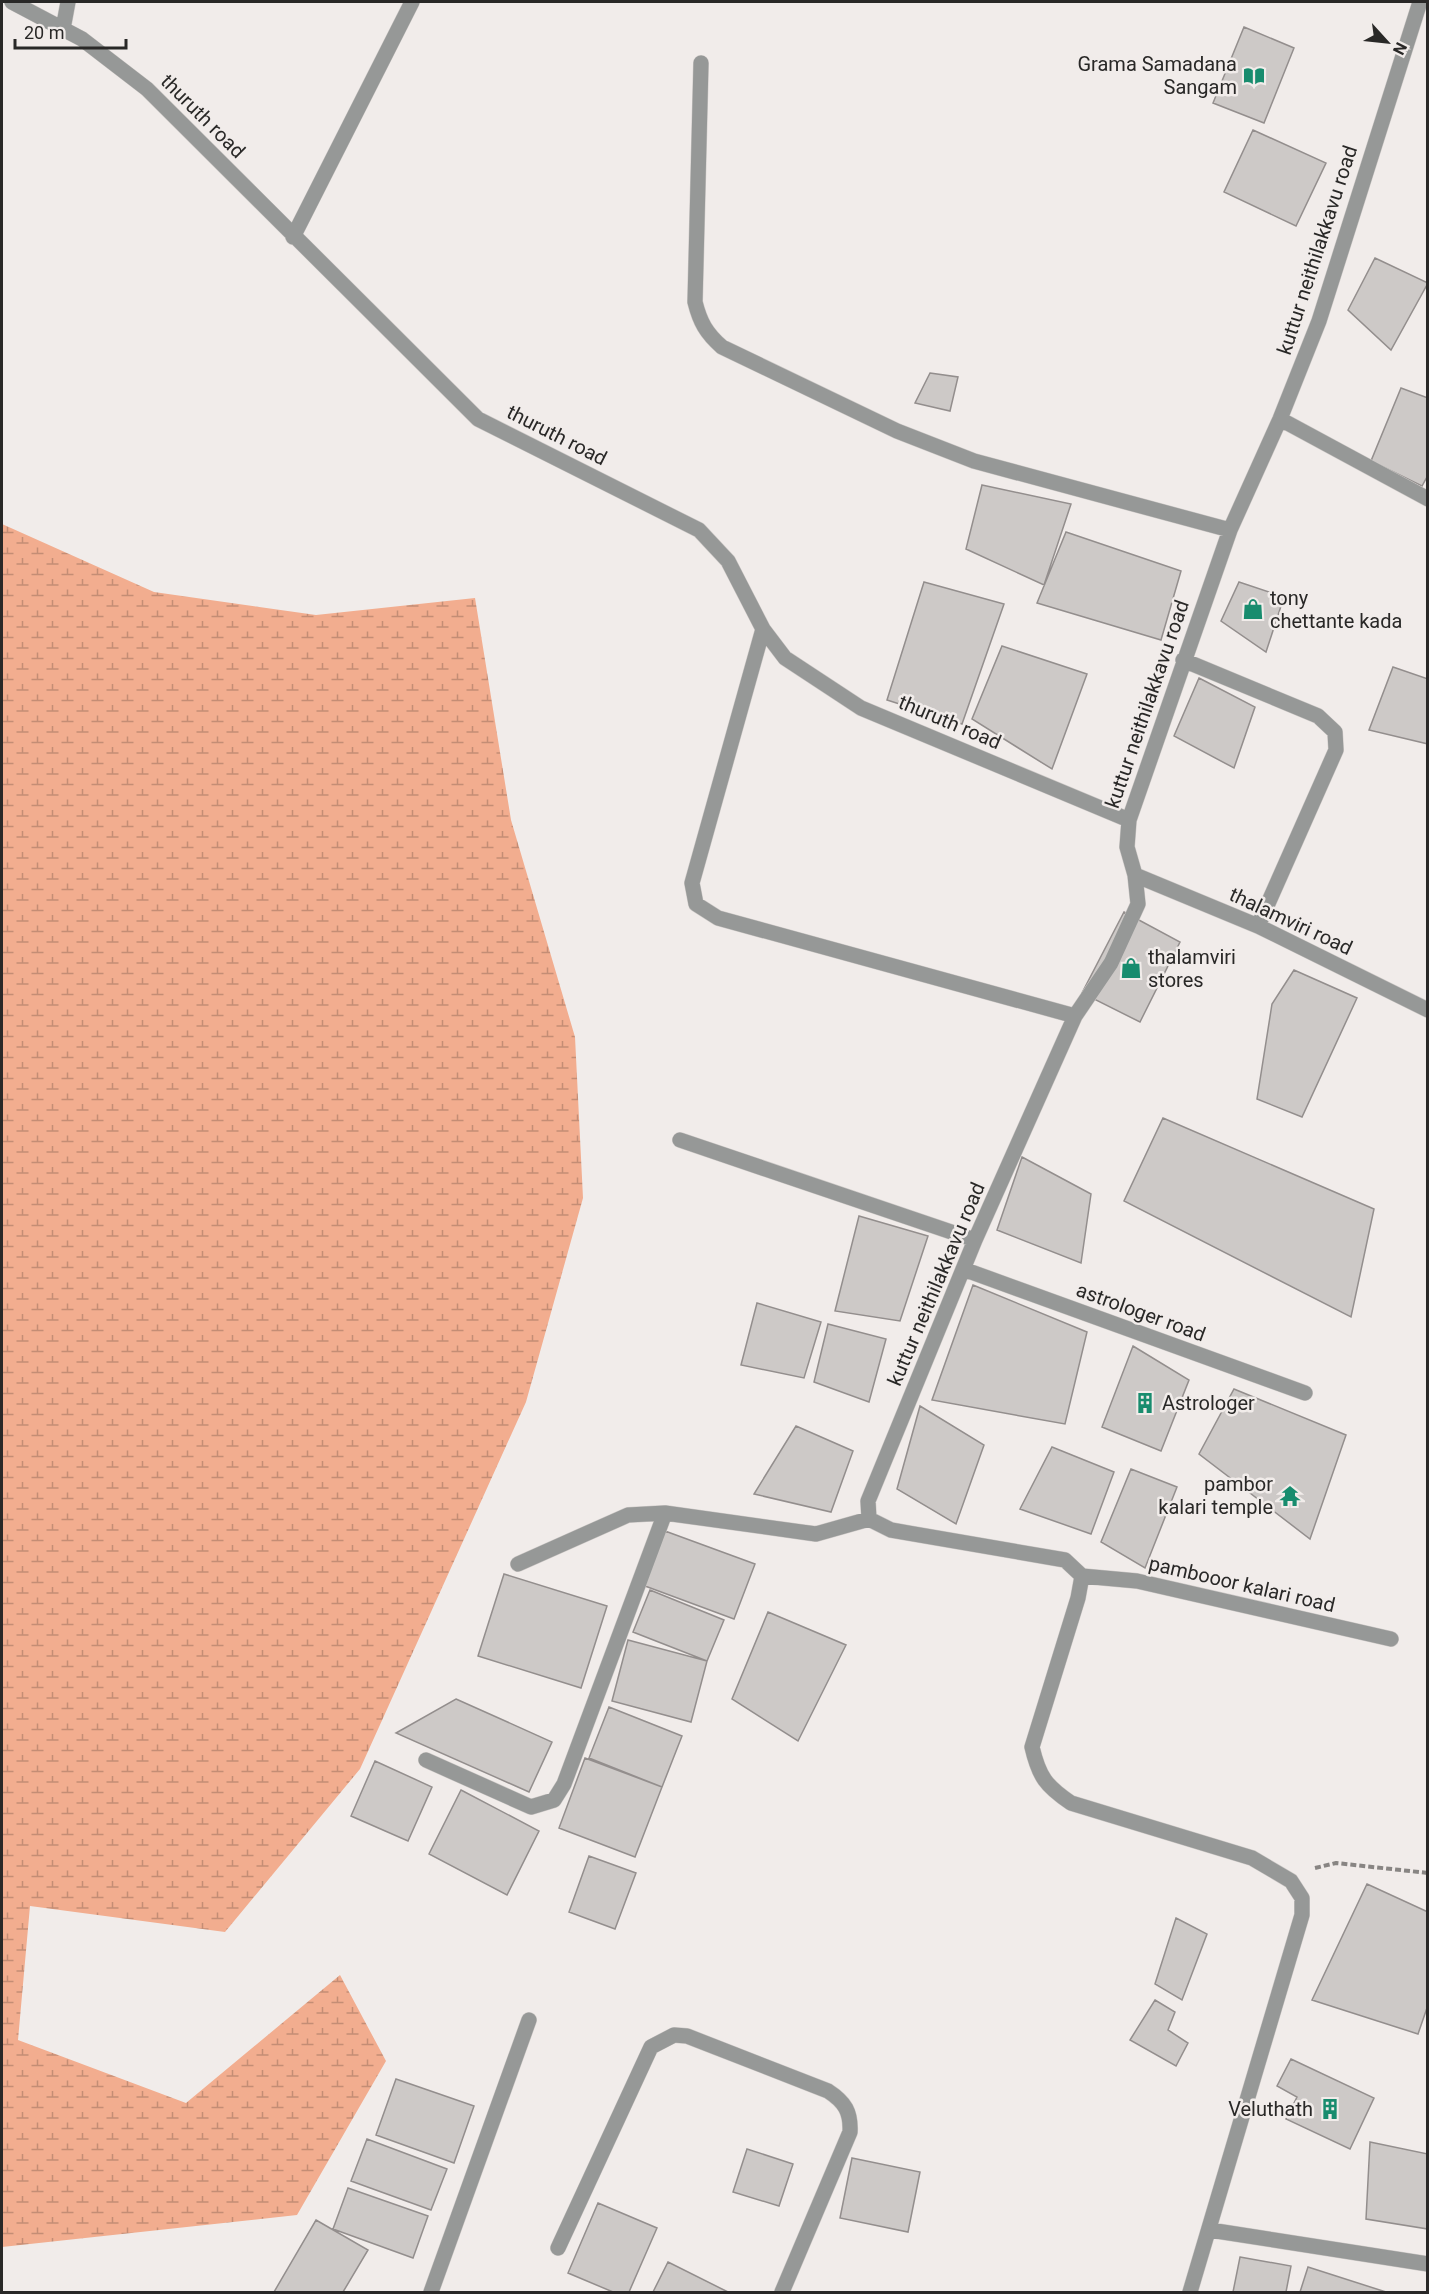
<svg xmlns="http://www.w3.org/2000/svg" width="1429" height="2294" font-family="Roboto,sans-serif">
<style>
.wetland{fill:url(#wetland-marsh)}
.building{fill:#cdc9c7;stroke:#938e8d;stroke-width:1.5}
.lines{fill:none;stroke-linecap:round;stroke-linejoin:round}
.minor-casing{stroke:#cdc9c7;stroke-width:16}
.path{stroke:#888583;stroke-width:4;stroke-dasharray:6 3;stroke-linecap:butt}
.minor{stroke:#969897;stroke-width:15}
.labels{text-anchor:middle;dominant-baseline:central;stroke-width:5;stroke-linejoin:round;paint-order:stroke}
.poi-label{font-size:20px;fill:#292827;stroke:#f1ecea;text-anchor:end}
.street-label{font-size:20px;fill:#292827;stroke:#f1ecea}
</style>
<defs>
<pattern id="wetland-marsh" width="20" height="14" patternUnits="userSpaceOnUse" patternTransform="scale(1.5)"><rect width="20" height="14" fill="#f2ad8f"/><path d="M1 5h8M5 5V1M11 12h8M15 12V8" fill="none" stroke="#c48d75"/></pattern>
</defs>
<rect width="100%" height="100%" fill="#f1ecea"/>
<path class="wetland" d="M 2,524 L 154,592 L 316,615 L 475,598 L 511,820 L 575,1037 L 583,1198 L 526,1402 L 360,1769 L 225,1932 L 30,1906 L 18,2040 L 186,2103 L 340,1975 L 386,2061 L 297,2215 L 2,2247 Z"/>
<path class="building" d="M 1244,27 L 1294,48 L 1264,123 L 1213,103 Z
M 1253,130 L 1326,163 L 1296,226 L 1224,192 Z
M 1375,258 L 1428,283 L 1391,350 L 1348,310 Z
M 930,373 L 958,377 L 950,411 L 915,403 Z
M 1401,388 L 1428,398 L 1428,475 L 1422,486 L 1371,461 Z
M 982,485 L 1071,504 L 1044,585 L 966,549 Z
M 1066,532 L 1181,571 L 1161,640 L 1037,603 Z
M 924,582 L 1004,604 L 962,724 L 887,700 Z
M 1239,582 L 1284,597 L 1266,652 L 1221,621 Z
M 1002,646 L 1087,674 L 1052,769 L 972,719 Z
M 1393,667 L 1428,679 L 1428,744 L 1369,730 Z
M 1199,678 L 1255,707 L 1234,768 L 1174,736 Z
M 1124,912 L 1180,942 L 1140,1022 L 1082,993 Z
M 1294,970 L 1357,998 L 1302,1117 L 1257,1099 L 1272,1004 Z
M 1163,1118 L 1374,1209 L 1351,1317 L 1124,1201 Z
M 1022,1157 L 1091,1194 L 1081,1263 L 997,1230 Z
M 859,1216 L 928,1236 L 900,1321 L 835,1311 Z
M 973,1285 L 1087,1332 L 1065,1424 L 932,1400 Z
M 757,1303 L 821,1322 L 804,1378 L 741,1365 Z
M 828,1324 L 886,1339 L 869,1402 L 814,1382 Z
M 1133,1346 L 1189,1380 L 1161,1451 L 1102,1427 Z
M 1234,1389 L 1346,1435 L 1310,1539 L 1199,1454 Z
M 920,1406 L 984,1445 L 956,1524 L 897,1489 Z
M 796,1426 L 853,1451 L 831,1512 L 754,1494 Z
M 1052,1447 L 1114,1472 L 1091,1534 L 1020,1509 Z
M 1131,1469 L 1177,1487 L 1145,1568 L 1101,1542 Z
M 665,1531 L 755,1564 L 734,1619 L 645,1586 Z
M 504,1574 L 607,1606 L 581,1688 L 478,1656 Z
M 650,1590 L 724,1620 L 707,1661 L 633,1632 Z
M 768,1612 L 846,1645 L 798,1741 L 732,1699 Z
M 628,1640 L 707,1661 L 691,1722 L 612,1701 Z
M 456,1699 L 552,1742 L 529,1792 L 396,1733 Z
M 609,1707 L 682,1736 L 662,1787 L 589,1758 Z
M 585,1758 L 662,1787 L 635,1857 L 559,1828 Z
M 375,1761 L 432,1787 L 408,1841 L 351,1816 Z
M 461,1790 L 539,1831 L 507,1895 L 429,1854 Z
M 589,1856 L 636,1873 L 615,1929 L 569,1912 Z
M 1367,1884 L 1428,1912 L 1428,2005 L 1418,2034 L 1312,2000 Z
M 1176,1918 L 1207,1934 L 1182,2000 L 1155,1984 Z
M 1155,2000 L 1175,2012 L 1168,2030 L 1188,2043 L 1176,2066 L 1130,2040 Z
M 1291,2059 L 1374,2098 L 1350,2149 L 1286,2119 L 1297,2097 L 1277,2086 Z
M 396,2079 L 474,2106 L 454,2163 L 376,2135 Z
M 367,2139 L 447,2169 L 431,2210 L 351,2181 Z
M 1370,2142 L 1428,2154 L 1428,2229 L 1366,2219 Z
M 747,2149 L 793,2164 L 779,2206 L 733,2192 Z
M 852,2158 L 920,2172 L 908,2232 L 840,2218 Z
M 348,2188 L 428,2216 L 413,2258 L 333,2229 Z
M 598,2203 L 657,2228 L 629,2292 L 613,2292 L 568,2273 Z
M 316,2220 L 368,2250 L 343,2292 L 274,2292 Z
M 1240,2257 L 1291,2266 L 1286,2292 L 1233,2292 Z
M 668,2262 L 728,2292 L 653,2292 Z
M 1308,2267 L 1386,2292 L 1300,2292 Z"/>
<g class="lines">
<defs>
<path id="minor" d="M 12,2 L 82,39 L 147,89 L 478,419 L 699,530 L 728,561 L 763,629 L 785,658 L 861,708 L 1129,820
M 63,29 L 68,2
M 701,63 L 695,302 C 700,322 706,333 722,347 L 897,431 L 974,461 L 1230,530
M 293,237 L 412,2
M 1280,419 L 1428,499
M 763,629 L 692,883 L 696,904 L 718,918 L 1075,1016
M 1183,660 L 1318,716 L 1335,732 L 1336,750 L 1258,926
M 1135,875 L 1258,926 L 1428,1010
M 680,1140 L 975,1240
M 963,1269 L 1305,1393
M 518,1564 L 628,1515 L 665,1513 L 816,1534 L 869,1519
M 1082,1576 L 1137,1581 L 1391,1639
M 426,1760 L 531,1807 L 554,1800 L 564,1784 L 665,1513
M 1210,2230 L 1428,2264
M 558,2248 L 651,2047 L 674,2035 L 687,2036 L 828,2091 C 845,2102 851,2112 850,2132 L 782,2292
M 431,2292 L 529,2020
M 1190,2292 L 1302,1915 L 1302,1898 L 1291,1881 L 1252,1858 L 1071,1803 C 1046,1786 1039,1777 1032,1747 L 1078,1598 L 1082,1576 L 1065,1560 L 891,1530 L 869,1519 L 868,1501 L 975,1240 L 1075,1016 L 1111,963 L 1138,904 L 1135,875 L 1127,847 L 1129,820 L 1230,530 L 1280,419 L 1319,321 L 1420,2"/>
</defs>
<use href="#minor" class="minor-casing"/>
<path class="path" d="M 1315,1868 L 1336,1863 L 1428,1873"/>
<use href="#minor" class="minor"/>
</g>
<defs>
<symbol id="library-bare" viewBox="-9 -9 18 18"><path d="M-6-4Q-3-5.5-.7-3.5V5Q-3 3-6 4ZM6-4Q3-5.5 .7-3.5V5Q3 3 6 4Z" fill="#188c6e" stroke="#f1ecea" stroke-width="2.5" paint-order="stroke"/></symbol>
<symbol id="shop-bare" viewBox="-9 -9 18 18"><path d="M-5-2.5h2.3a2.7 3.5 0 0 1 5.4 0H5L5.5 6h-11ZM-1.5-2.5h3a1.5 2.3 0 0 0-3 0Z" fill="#188c6e" stroke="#f1ecea" stroke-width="2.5" paint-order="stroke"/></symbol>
<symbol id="building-bare" viewBox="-9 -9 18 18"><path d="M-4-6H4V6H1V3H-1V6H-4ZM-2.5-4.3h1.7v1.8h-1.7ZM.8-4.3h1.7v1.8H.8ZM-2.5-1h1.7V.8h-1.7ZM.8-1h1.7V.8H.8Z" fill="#188c6e" stroke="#f1ecea" stroke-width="2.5" paint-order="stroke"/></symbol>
<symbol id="temple-bare" viewBox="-9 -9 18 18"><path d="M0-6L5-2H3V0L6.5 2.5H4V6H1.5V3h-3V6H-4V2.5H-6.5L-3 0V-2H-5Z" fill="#188c6e" stroke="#f1ecea" stroke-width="2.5" paint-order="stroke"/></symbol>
</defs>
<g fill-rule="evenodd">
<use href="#library-bare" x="1239" y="61" width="30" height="30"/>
<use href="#shop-bare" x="1238" y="594" width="30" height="30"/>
<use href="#shop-bare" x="1116" y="953" width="30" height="30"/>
<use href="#building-bare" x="1130" y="1388" width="30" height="30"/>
<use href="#temple-bare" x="1275" y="1481" width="30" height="30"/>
<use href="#building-bare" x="1315" y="2094" width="30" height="30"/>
</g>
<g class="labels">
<g class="poi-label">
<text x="1237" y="64">Grama Samadana<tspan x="1237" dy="23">Sangam</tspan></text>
<text x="1270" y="598" text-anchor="start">tony<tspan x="1270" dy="23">chettante kada</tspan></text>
<text x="1148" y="957" text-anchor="start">thalamviri<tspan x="1148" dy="23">stores</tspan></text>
<text x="1162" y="1403" text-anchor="start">Astrologer</text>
<text x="1273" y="1484">pambor<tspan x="1273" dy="23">kalari temple</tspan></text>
<text x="1313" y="2109">Veluthath</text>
</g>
<g class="street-label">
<text transform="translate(203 116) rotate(45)">thuruth road</text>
<text transform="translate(1317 250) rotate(-72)">kuttur neithilakkavu road</text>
<text transform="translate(557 435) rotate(27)">thuruth road</text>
<text transform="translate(1147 704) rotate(-71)">kuttur neithilakkavu road</text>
<text transform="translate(950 722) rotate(23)">thuruth road</text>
<text transform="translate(1291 921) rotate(25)">thalamviri road</text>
<text transform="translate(936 1284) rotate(-67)">kuttur neithilakkavu road</text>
<text transform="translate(1141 1312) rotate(20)">astrologer road</text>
<text transform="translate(1242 1584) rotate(13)">pambooor kalari road</text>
</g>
</g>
<rect width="1429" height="2294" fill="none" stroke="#292827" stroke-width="6"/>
<g transform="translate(1387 42) rotate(117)" stroke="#f1ecea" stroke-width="4.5" paint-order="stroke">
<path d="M0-4.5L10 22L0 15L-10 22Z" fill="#292827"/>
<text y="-9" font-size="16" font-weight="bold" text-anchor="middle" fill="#292827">N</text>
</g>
<path d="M15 39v9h111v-9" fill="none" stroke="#292827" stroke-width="3"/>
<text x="24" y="39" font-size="18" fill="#292827" stroke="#f1ecea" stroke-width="4.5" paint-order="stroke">20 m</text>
</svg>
